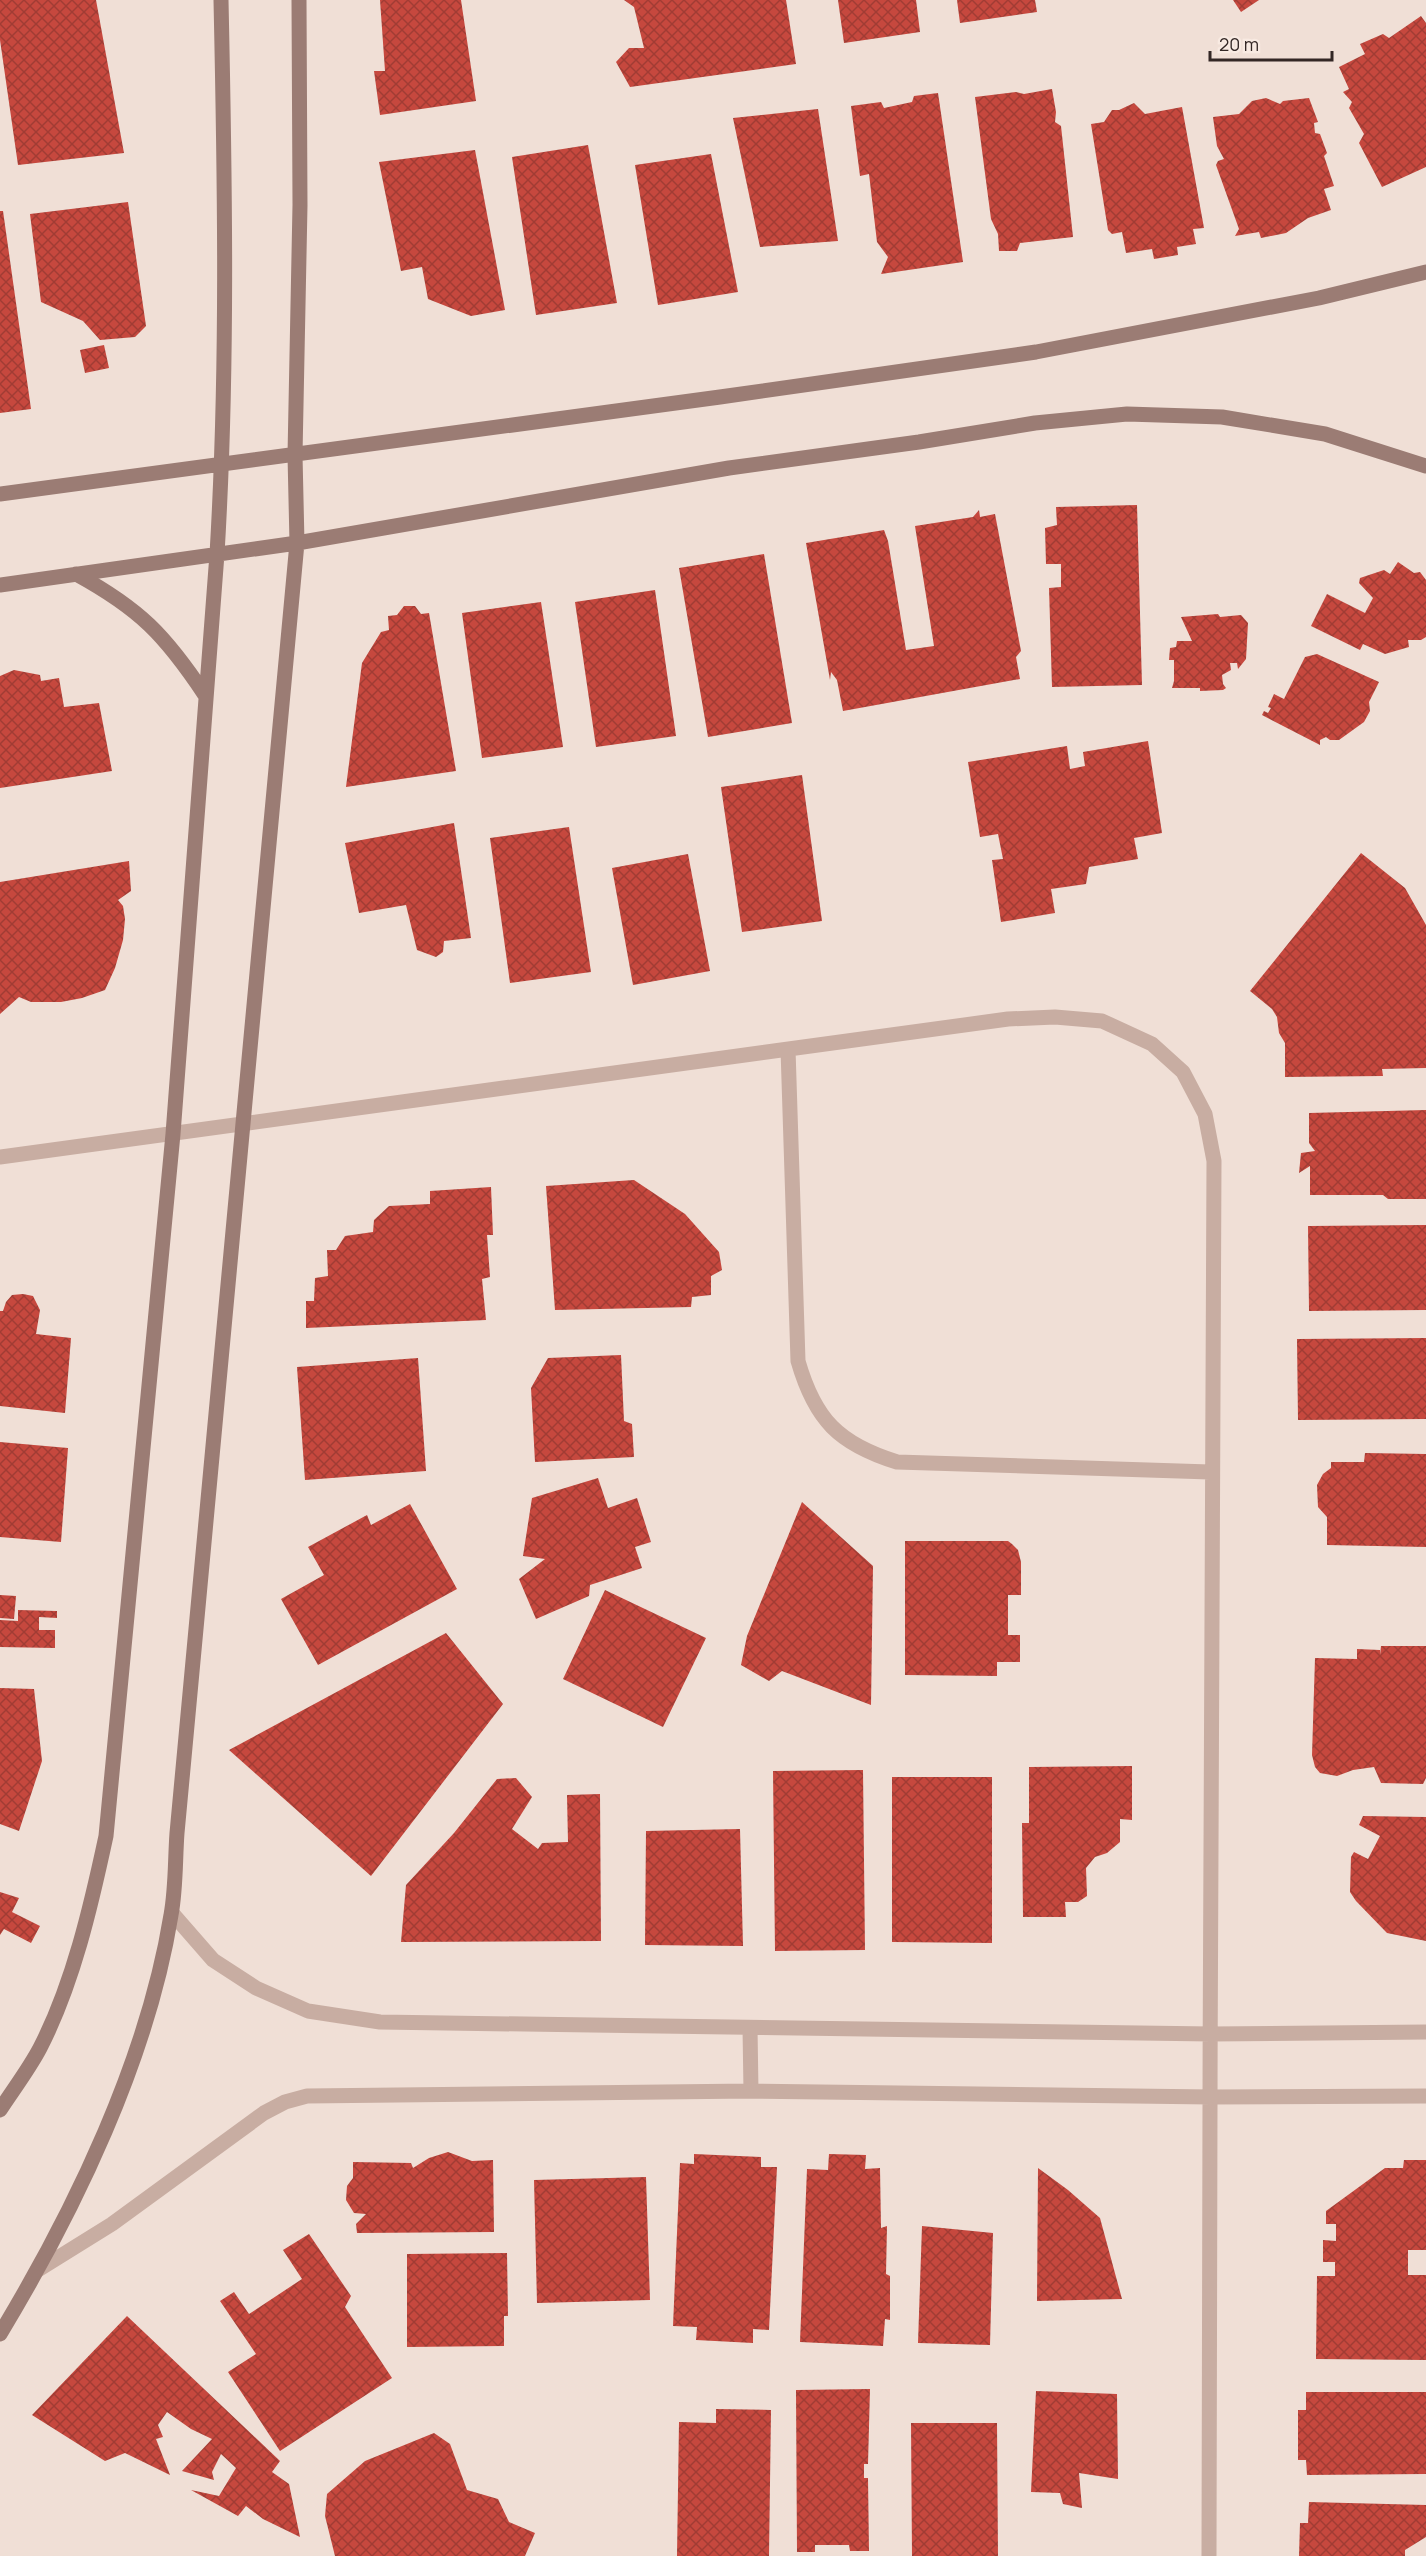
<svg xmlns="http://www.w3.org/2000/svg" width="1426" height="2556" font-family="Manrope,sans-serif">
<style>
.building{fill:url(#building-cross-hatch)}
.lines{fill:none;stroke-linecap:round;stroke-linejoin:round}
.street{stroke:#c8ada2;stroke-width:15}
.secondary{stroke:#9b7c74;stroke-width:15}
</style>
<defs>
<pattern id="building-cross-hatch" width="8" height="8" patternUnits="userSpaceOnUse" patternTransform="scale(1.5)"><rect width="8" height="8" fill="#c6483e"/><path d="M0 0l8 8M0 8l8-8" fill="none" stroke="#a13c34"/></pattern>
</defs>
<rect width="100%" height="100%" fill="#f0dfd6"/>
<path class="building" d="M 0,0 L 96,0 L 124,153 L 18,165 L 0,40 Z
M 380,0 L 461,0 L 476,101 L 380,115 L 374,71 L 385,71 Z
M 624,0 L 786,0 L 796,64 L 630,87 L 616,62 L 629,48 L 644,48 L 634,7 Z
M 838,0 L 916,0 L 920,32 L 844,43 Z
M 957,0 L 1035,0 L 1037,12 L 960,23 Z
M 1233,0 L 1259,0 L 1241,12 Z
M 1421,16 L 1426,23 L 1426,167 L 1382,187 L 1359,143 L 1364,134 L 1349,108 L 1352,102 L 1343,92 L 1349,89 L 1339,67 L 1365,54 L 1360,44 L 1383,34 L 1389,38 Z
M 1052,89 L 1056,112 L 1055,122 L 1061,126 L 1073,237 L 1020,243 L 1017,251 L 999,251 L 998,234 L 991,219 L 975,97 L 1016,92 L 1024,94 Z
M 938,93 L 963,262 L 881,274 L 888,257 L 877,242 L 869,174 L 860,176 L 851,106 L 881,102 L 884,108 L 912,102 L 914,96 Z
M 1266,98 L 1280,104 L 1283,101 L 1309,98 L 1318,122 L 1314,123 L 1315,133 L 1320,134 L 1327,153 L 1324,156 L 1334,186 L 1324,189 L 1331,210 L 1308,218 L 1286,233 L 1261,238 L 1259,232 L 1235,236 L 1239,229 L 1216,165 L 1218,161 L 1224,159 L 1217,146 L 1213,117 L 1239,114 L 1252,101 Z
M 1134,103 L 1145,114 L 1182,107 L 1204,228 L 1193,229 L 1196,244 L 1177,247 L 1178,255 L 1154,259 L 1152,249 L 1126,253 L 1122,232 L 1112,234 L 1108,230 L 1091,124 L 1104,122 L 1112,110 L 1119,110 Z
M 818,109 L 838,241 L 760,247 L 733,118 Z
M 588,145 L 617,303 L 536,315 L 512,157 Z
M 475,150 L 505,310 L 471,316 L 428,299 L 422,267 L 401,271 L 379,162 Z
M 711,154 L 738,292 L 658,305 L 635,165 Z
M 128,202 L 146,326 L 135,337 L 100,340 L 83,321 L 41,302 L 30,214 Z
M 0,211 L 3,211 L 31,409 L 0,413 Z
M 104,345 L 109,368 L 85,373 L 80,350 Z
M 1137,505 L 1142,685 L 1052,687 L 1049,588 L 1061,587 L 1061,564 L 1046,564 L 1045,528 L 1057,525 L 1056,507 Z
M 979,510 L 980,517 L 995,514 L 1021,651 L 1016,657 L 1020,679 L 843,711 L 837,680 L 831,672 L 830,680 L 806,543 L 884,530 L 888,541 L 906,650 L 934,646 L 915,526 L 973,517 Z
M 764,554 L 792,723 L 708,737 L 679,568 Z
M 1398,562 L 1414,573 L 1420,572 L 1426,580 L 1426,637 L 1421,640 L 1408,640 L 1409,647 L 1385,654 L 1363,644 L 1360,650 L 1311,626 L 1327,594 L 1365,613 L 1373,598 L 1359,583 L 1360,578 L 1384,570 L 1390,574 Z
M 655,590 L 676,736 L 596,747 L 575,602 Z
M 541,602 L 563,747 L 482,758 L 462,613 Z
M 404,606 L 415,606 L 421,614 L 429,613 L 456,771 L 346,787 L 362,663 L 381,632 L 389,630 L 388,616 L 397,615 Z
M 1218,614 L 1220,617 L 1241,615 L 1248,623 L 1246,659 L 1238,669 L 1237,663 L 1230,663 L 1231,670 L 1222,675 L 1223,684 L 1226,688 L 1223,690 L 1200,691 L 1200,688 L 1172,688 L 1174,681 L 1174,660 L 1169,660 L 1170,648 L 1176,647 L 1177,641 L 1192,641 L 1181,617 Z
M 1317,654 L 1379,682 L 1369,702 L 1370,711 L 1364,722 L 1339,740 L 1330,740 L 1326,737 L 1320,740 L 1320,745 L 1262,715 L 1264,711 L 1268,713 L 1271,708 L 1268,707 L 1274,694 L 1284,699 L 1305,657 Z
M 14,670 L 40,675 L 41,681 L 59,678 L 64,707 L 99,703 L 112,771 L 0,788 L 0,676 Z
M 1148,741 L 1162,833 L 1134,838 L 1138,859 L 1089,867 L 1086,884 L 1051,889 L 1055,913 L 1001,922 L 992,860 L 1003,859 L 998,834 L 980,837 L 968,762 L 1067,746 L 1070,769 L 1085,766 L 1083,752 Z
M 802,775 L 822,921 L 742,932 L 721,787 Z
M 454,823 L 471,938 L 444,941 L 443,952 L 436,957 L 417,950 L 406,905 L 359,913 L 345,843 Z
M 569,827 L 591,972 L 510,983 L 490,838 Z
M 1361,853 L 1405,888 L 1426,925 L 1426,1068 L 1382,1069 L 1383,1076 L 1285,1077 L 1285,1043 L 1279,1033 L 1277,1017 L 1272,1009 L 1250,991 Z
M 688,854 L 710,971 L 633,985 L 612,868 Z
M 129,861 L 131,891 L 118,900 L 123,906 L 125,919 L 123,940 L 115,968 L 105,990 L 82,998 L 61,1002 L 31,1002 L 19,997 L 0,1014 L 0,882 Z
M 1426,1110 L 1426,1199 L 1388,1199 L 1383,1195 L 1310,1195 L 1310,1166 L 1299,1173 L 1301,1153 L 1315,1151 L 1309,1143 L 1309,1113 Z
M 634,1180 L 685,1214 L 719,1252 L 722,1270 L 711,1276 L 711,1295 L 692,1297 L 691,1307 L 555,1310 L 546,1186 Z
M 491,1187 L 493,1235 L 487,1235 L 490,1277 L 482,1279 L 486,1320 L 306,1328 L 306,1301 L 314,1301 L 315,1278 L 328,1276 L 327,1250 L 336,1250 L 345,1236 L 373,1232 L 374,1220 L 389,1206 L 430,1204 L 430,1191 Z
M 1426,1225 L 1426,1310 L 1309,1311 L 1308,1226 Z
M 23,1294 L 33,1296 L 40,1310 L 36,1334 L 71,1338 L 65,1413 L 0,1406 L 0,1311 L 3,1311 L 6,1302 L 12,1295 Z
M 1426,1338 L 1426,1419 L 1298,1420 L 1297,1339 Z
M 621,1355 L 624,1421 L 632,1424 L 634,1457 L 535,1462 L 531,1388 L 548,1358 Z
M 418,1358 L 426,1471 L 305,1480 L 297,1367 Z
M 0,1442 L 68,1448 L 61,1542 L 0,1537 Z
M 1365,1453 L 1426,1454 L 1426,1547 L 1327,1545 L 1327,1517 L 1318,1507 L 1317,1485 L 1323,1474 L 1331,1468 L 1331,1462 L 1364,1462 Z
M 598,1478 L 608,1508 L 637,1498 L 651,1542 L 635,1547 L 642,1568 L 590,1585 L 589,1596 L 536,1619 L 519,1579 L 545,1559 L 523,1556 L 532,1498 Z
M 802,1502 L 873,1566 L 871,1705 L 782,1671 L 769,1681 L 741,1665 L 747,1636 Z
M 410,1504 L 457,1589 L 318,1665 L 281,1599 L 324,1575 L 308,1547 L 367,1515 L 371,1525 Z
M 905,1541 L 1008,1541 L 1012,1544 L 1018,1550 L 1021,1562 L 1021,1595 L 1008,1595 L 1008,1635 L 1020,1635 L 1020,1662 L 997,1662 L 997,1676 L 905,1675 Z
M 605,1590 L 706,1638 L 663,1727 L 563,1679 Z
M 0,1595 L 16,1596 L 14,1619 L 0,1618 Z
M 18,1610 L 57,1611 L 57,1618 L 39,1617 L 39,1630 L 55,1630 L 55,1648 L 0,1647 L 0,1620 L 18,1621 Z
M 446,1633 L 503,1704 L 371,1876 L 229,1750 Z
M 1381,1646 L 1426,1646 L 1426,1778 L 1423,1784 L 1381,1783 L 1374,1767 L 1353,1770 L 1337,1776 L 1320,1773 L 1315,1767 L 1312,1755 L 1315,1658 L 1357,1659 L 1357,1649 L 1380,1650 L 1380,1655 Z
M 0,1688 L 34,1689 L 42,1761 L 19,1831 L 0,1824 Z
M 1132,1766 L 1132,1820 L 1120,1819 L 1120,1842 L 1107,1853 L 1095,1857 L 1086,1868 L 1087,1896 L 1078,1902 L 1065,1902 L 1066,1917 L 1023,1917 L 1022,1823 L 1029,1823 L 1029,1767 Z
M 863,1770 L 865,1950 L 775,1951 L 773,1771 Z
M 892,1777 L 992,1777 L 992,1943 L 892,1942 Z
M 516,1778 L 532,1797 L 512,1829 L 538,1849 L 542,1843 L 568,1842 L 567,1795 L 600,1794 L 601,1941 L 401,1942 L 406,1885 L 454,1833 L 497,1779 Z
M 1363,1816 L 1426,1817 L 1426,1941 L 1387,1933 L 1356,1901 L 1350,1892 L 1351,1857 L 1354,1852 L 1368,1859 L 1380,1836 L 1359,1825 Z
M 740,1829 L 743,1946 L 645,1945 L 646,1831 Z
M 0,1892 L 19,1898 L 12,1912 L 40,1926 L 31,1943 L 4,1929 L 0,1935 Z
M 448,2152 L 472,2161 L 493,2160 L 494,2232 L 357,2233 L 356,2224 L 366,2214 L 354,2213 L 346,2200 L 347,2186 L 353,2178 L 353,2162 L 411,2163 L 413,2168 L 429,2158 Z
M 694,2154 L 761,2157 L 761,2167 L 777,2167 L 769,2330 L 753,2329 L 753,2343 L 696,2340 L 697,2327 L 673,2326 L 680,2163 L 694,2164 Z
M 829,2154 L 866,2155 L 865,2169 L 880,2168 L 881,2228 L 887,2226 L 886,2274 L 890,2276 L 890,2320 L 885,2319 L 883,2346 L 800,2342 L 807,2169 L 828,2170 Z
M 1404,2160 L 1426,2160 L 1426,2250 L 1408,2250 L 1408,2275 L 1426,2275 L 1426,2360 L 1316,2359 L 1317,2276 L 1335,2276 L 1335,2262 L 1323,2262 L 1323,2240 L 1336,2241 L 1336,2224 L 1326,2224 L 1326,2211 L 1385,2168 L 1403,2168 Z
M 1038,2168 L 1068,2190 L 1100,2218 L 1122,2299 L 1037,2301 Z
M 646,2177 L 650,2300 L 537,2303 L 534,2180 Z
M 922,2226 L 993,2233 L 990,2345 L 918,2343 Z
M 309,2234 L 351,2296 L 345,2307 L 392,2378 L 280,2451 L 228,2372 L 256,2354 L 220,2301 L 234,2292 L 249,2314 L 302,2279 L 283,2250 Z
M 507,2253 L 508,2316 L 504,2316 L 504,2346 L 407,2347 L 407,2254 Z
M 127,2316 L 280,2461 L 272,2472 L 289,2484 L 300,2537 L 263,2519 L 246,2506 L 238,2516 L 191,2490 L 219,2496 L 236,2468 L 221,2454 L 212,2472 L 214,2480 L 182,2471 L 212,2439 L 191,2429 L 167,2412 L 158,2425 L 163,2437 L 156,2439 L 170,2475 L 125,2453 L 105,2461 L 32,2415 Z
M 870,2389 L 868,2464 L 864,2464 L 864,2478 L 868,2478 L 869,2551 L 850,2551 L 849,2545 L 815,2545 L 815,2552 L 797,2552 L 796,2390 Z
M 1036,2391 L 1117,2394 L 1118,2479 L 1079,2473 L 1082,2508 L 1063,2504 L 1060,2493 L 1031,2492 Z
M 1306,2392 L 1426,2392 L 1426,2474 L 1307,2475 L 1306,2460 L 1298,2460 L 1298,2410 L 1306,2410 Z
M 716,2409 L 771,2410 L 769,2556 L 677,2556 L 679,2422 L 716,2423 Z
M 911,2423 L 997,2423 L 998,2556 L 912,2556 Z
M 434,2433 L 450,2444 L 467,2490 L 498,2499 L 509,2522 L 535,2533 L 525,2556 L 335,2556 L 325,2516 L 327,2494 L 365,2461 Z
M 1309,2502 L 1426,2505 L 1426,2537 L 1405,2550 L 1405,2556 L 1299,2556 L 1300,2523 L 1308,2523 Z"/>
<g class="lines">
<path class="street" d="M 788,1049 L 798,1361 C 815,1420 839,1444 897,1462 L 1210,1472
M 0,1157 L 1008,1019 L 1055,1017 L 1102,1021 L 1152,1044 L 1183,1072 L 1205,1114 L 1214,1161 C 1209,1626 1211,2091 1209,2556
M 172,1913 L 213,1960 L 256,1988 L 308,2011 L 380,2022 L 1211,2034 L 1426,2032
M 750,2028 L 751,2091
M 38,2270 L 112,2224 L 264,2113 L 285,2102 L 307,2096 L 751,2091 L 1211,2097 L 1426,2096"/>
<path class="secondary" d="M 0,494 L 720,397 L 1036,352 L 1319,298 L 1426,272
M 76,574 C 140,609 165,635 205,695
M 0,585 L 297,543 L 729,468 L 919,442 L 1035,423 L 1127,414 L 1222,417 L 1325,434 L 1426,466
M 0,2110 C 13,2090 29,2069 40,2048 C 73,1984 91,1906 106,1836 L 173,1134 L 217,554 C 228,370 225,185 221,0
M 0,2334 C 75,2210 148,2058 171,1915 C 176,1888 175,1860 177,1833 L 297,543 L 295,455 L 300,205 L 299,0"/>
</g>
<path d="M1210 51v9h122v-9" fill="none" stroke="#332725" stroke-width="3"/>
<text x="1219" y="51" font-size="18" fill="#332725" stroke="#f8eae2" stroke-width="4.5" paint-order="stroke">20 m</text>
</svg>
